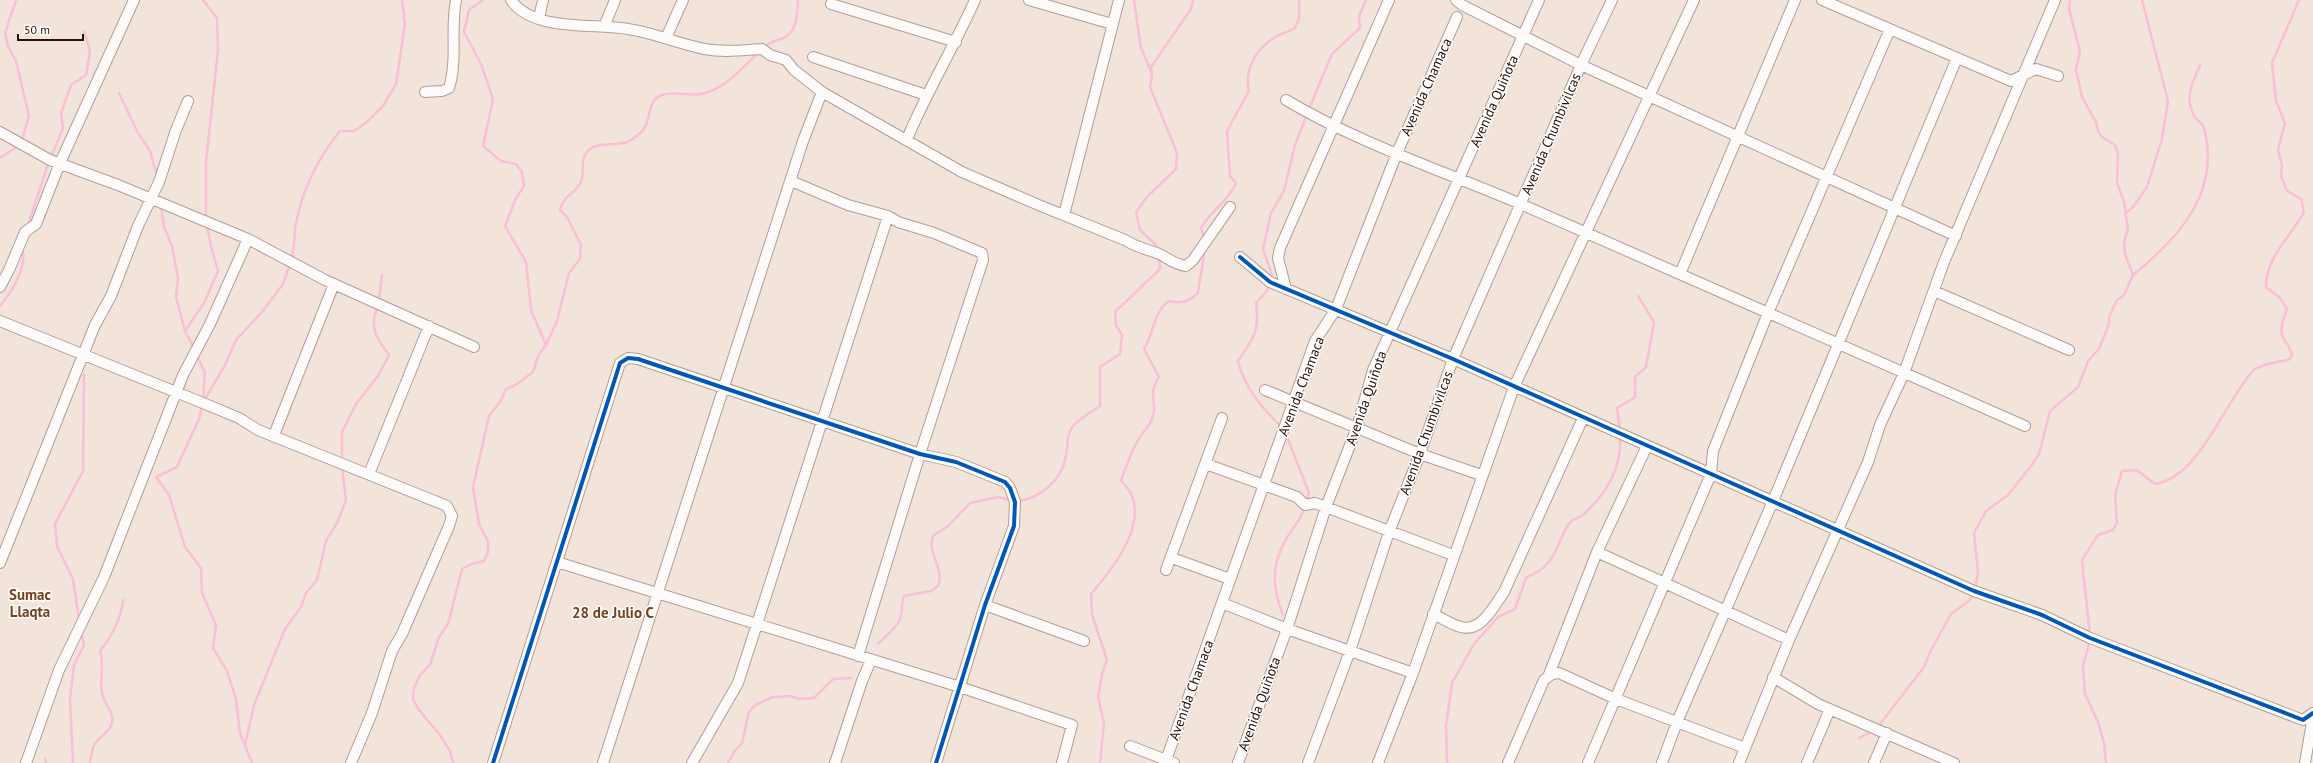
<svg xmlns="http://www.w3.org/2000/svg" width="2313" height="763" font-family="'PT Sans',sans-serif">
<style>
.lines{fill:none;stroke-linecap:round;stroke-linejoin:round}
.stream{stroke:#fabed6;stroke-width:2.5}
.street-casing{stroke:#b09e93;stroke-width:12}
.street{stroke:#fdfbfa;stroke-width:10}
.cycleway-casing{stroke:#fff;stroke-width:6}
.cycleway{stroke:#0057b8;stroke-width:4}
.labels{text-anchor:middle;dominant-baseline:central;stroke-width:3;stroke-linejoin:round;paint-order:stroke}
.street-label{font-size:14px;fill:#281003;stroke:#fff}
.neighbourhood-label{font-size:15px;font-weight:bold;fill:#7a3f1b;stroke:#fff}
</style>
<rect width="100%" height="100%" fill="#f3e4db"/>
<g class="lines">
<path class="stream" d="M 16,0 L 5,33 L 8,46 L 16,61 L 29,116 L 22,140
M 203,0 L 217,18 L 218,50 L 206,162 L 206,218
M 483,0 L 469,10 L 464,32 L 481,64 L 493,99 L 483,146 L 501,161 L 516,164 L 522,172 L 524,186 L 516,198 L 505,226 L 526,262 L 531,310 L 546,345
M 1134,0 L 1141,48 L 1151,71
M 764,47 C 770,42 774,41 781,39 C 798,33 797,14 798,0
M 119,93 L 137,131 L 150,151 L 157,175
M 1309,109 L 1332,54 L 1360,28 L 1359,16 L 1366,0
M 51,157 L 63,128 L 61,113 L 71,85 L 86,75 L 90,51 L 84,31
M 0,158 L 18,146
M 161,206 L 164,227 L 172,246 L 178,278 L 176,297 L 185,331
M 2125,214 L 2133,207 L 2147,187 L 2162,139 L 2168,101 L 2142,0
M 28,225 L 49,161
M 1204,238 L 1201,228 C 1211,210 1227,203 1236,183 L 1230,176 L 1227,131 L 1249,91 C 1244,71 1255,51 1272,39 C 1279,34 1288,32 1295,28 L 1299,19 L 1299,0
M 1157,250 L 1155,244 L 1140,230 L 1136,212 L 1148,196 L 1176,169 L 1177,153 L 1150,87 L 1152,75 L 1151,67 L 1191,9 L 1193,0
M 291,260 C 295,247 294,235 296,223 C 303,188 318,158 340,131 L 354,131 L 367,122 L 383,106 L 396,84 L 405,24 L 402,0
M 2133,275 C 2179,238 2221,192 2204,128 C 2203,123 2197,121 2195,117 C 2183,97 2193,83 2200,65
M 1271,279 L 1272,275 L 1263,249 L 1271,213 L 1284,191 L 1295,145 L 1307,115
M 1269,284 L 1267,291 L 1256,303 C 1260,330 1253,340 1238,361 C 1244,388 1263,408 1281,427
M 379,302 L 382,275
M 0,306 C 12,292 28,266 22,248
M 194,348 L 185,331 L 204,303 L 218,271 L 211,247 L 207,225
M 196,354 L 205,373 L 203,399
M 204,401 L 225,365 L 236,340 L 262,312 L 283,284 L 290,264
M 202,406 L 199,419 L 177,467 L 156,477 L 169,495 L 185,547 L 201,568 L 202,593 L 216,625 L 213,648 L 227,671 L 236,699 L 240,733 L 252,763
M 1620,430 L 1617,408 L 1635,397 L 1635,377 L 1646,367 L 1654,322 L 1638,296
M 1286,434 L 1309,493 L 1306,502
M 342,461 L 342,432 L 356,404 L 378,376 L 389,355 C 377,339 368,326 378,307
M 1017,501 C 1040,499 1062,480 1066,456 C 1068,446 1066,439 1071,429 C 1076,420 1092,412 1100,406 L 1100,367 L 1120,354 L 1122,335 L 1116,325 L 1115,312 L 1160,269 L 1159,257
M 1975,589 L 1978,572 L 1974,533 L 1986,511 L 2008,495 L 2031,466 L 2039,454 L 2050,411 L 2078,387 L 2088,361 L 2099,349 L 2109,324 L 2109,317 L 2117,300 L 2124,295 L 2133,275 L 2125,254 L 2124,241 L 2128,229 L 2124,202 L 2117,183 L 2118,153 L 2115,145 L 2102,137 L 2098,131 L 2096,122 L 2082,97 L 2076,70 L 2080,51 L 2069,9 L 2070,0
M 1283,615 C 1272,587 1271,566 1286,539 C 1293,528 1301,519 1305,507
M 79,620 L 73,579 L 57,546 L 55,524 L 83,471 L 84,374
M 2090,635 L 2082,560 L 2098,535 L 2113,530 L 2117,523 L 2115,495 L 2122,471 L 2137,470 L 2155,484 C 2199,478 2225,401 2253,371 C 2260,364 2278,362 2288,360 L 2292,356 C 2291,347 2285,343 2282,335 C 2280,327 2284,317 2287,309 L 2280,298 L 2266,287 C 2266,256 2291,237 2304,212 L 2301,199 L 2287,191 L 2281,176 L 2282,165 L 2278,150 L 2285,123 L 2276,101 L 2272,63 L 2299,0
M 2090,640 L 2083,666 L 2085,694 L 2098,722 L 2104,743 L 2106,763
M 878,644 C 885,636 900,626 901,615 C 903,607 901,603 904,596 L 931,591 L 938,586 C 945,569 927,554 933,536 L 948,526 L 970,503 L 998,497 L 1012,501
M 1877,728 L 1924,667 L 1930,652 L 1951,614 L 1970,600 L 1973,594
M 1859,738 L 1873,731
M 245,745 L 254,705 L 285,629 L 301,607 L 306,593 L 317,580 L 326,541 L 337,523 L 346,500 L 342,468
M 45,759 L 46,763
M 73,763 L 70,699 L 74,665 L 84,645 L 81,631
M 90,763 C 91,756 92,747 96,742 C 101,736 110,732 112,723 C 114,712 106,706 103,697 C 98,682 105,668 100,651 C 112,636 121,619 123,600
M 453,763 L 450,751 L 440,735 L 419,710 L 413,699 L 414,688 L 420,675 L 430,665 L 439,637 L 448,624 L 462,569 L 471,564 L 484,561 L 488,552 L 488,541 L 479,524 L 473,487 L 489,416 L 500,402 L 506,389 L 517,384 L 533,372 L 539,354 L 546,345 L 557,321 L 569,273 L 580,259 L 581,245 L 567,217 L 560,210 C 564,195 573,195 580,184 C 586,174 579,161 587,152 C 597,140 614,147 627,142 C 632,140 638,135 642,131 C 652,122 646,100 662,95 C 674,91 688,96 701,94 C 724,90 742,68 758,53
M 728,763 L 734,752 L 742,743 L 749,712 L 755,705 L 773,697 L 791,696 L 799,699 L 814,698 L 833,679 L 851,678
M 1100,763 L 1104,723 L 1098,697 L 1102,674 L 1107,660 L 1092,615 L 1091,594 C 1111,571 1145,529 1132,496 C 1130,491 1125,485 1121,481 C 1126,466 1131,453 1138,440 C 1142,433 1149,427 1152,419 C 1159,403 1146,396 1159,377 L 1144,349 C 1155,331 1153,312 1169,301 C 1182,304 1188,302 1198,293 C 1199,278 1204,265 1204,249
M 1447,763 L 1446,726 L 1452,683 L 1474,644 L 1498,617 L 1515,609 L 1526,578 C 1559,563 1553,548 1570,522 C 1573,519 1579,518 1583,515 C 1606,494 1622,468 1620,437"/>
<defs>
<path id="street" d="M 511,0 C 532,32 595,23 628,29 C 655,33 679,44 705,49 C 724,53 743,50 762,49 L 770,55 L 786,60 L 794,70 L 822,92 L 962,172 L 1041,206 L 1125,240 C 1136,247 1145,249 1157,253 C 1169,258 1172,264 1186,266 L 1193,260 L 1230,207
M 1029,0 L 1112,24
M 1456,0 L 1462,5 L 1581,65 L 1956,236
M 1822,0 L 2011,81 L 2036,69 L 2058,76
M 831,4 L 956,42
M 539,18 L 543,0
M 604,27 L 615,0
M 666,38 L 683,0
M 813,57 L 926,95
M 425,92 L 442,91 L 449,88 C 458,59 450,29 456,0
M 1286,100 C 1360,144 1444,171 1523,205 C 1691,279 1858,353 2025,426
M 0,132 L 50,160 L 118,185 L 248,239 L 325,280 L 474,347
M 907,139 C 927,91 954,47 975,0
M 791,181 L 848,205 L 888,216 L 898,222 L 934,233 L 982,253 L 983,260 L 920,454 L 858,656
M 1064,215 L 1119,0
M 1240,257 L 1270,282 L 1453,359 L 1974,591 L 2042,615 L 2090,638 L 2303,720 L 2313,713
M 1680,274 L 1795,0
M 0,287 L 9,270 L 25,232 L 36,224 L 60,163 L 134,0
M 1286,289 L 1278,258 L 1280,248 L 1389,0
M 1934,291 L 2069,350
M 0,321 L 203,403 L 239,418 L 258,430 L 447,506 L 452,516 L 449,526 L 402,634 L 392,651 L 372,713 L 351,763
M 1265,390 L 1420,454 L 1481,475
M 274,435 L 334,284
M 1206,464 L 1297,497 L 1305,505 L 1315,503 L 1453,555
M 369,474 L 429,326
M 1597,552 L 1789,640
M 1172,558 L 1230,579
M 557,562 L 960,687 L 1072,725 L 1062,763
M 0,563 L 95,325 L 111,296 L 138,226 L 159,182 L 176,130 L 188,101
M 1166,570 L 1222,418
M 1222,603 L 1287,629 L 1413,673
M 985,605 L 1084,641
M 1433,614 C 1442,618 1452,625 1461,627 C 1481,633 1494,606 1504,592 L 1583,418
M 1548,677 L 1597,552 L 1647,446
M 1773,677 L 1818,704 L 1954,763
M 1130,746 L 1174,763
M 26,763 L 59,670 L 104,577 L 183,375 L 210,324 L 248,239
M 493,763 L 620,363 L 628,358 L 638,359 L 920,454 L 956,462 L 1005,482 L 1010,488 L 1015,502 L 1014,526 L 985,605 L 936,763
M 603,763 L 803,141 L 822,92
M 692,763 L 738,683 L 888,216
M 835,763 L 862,681 L 871,660
M 1165,763 L 1315,341 L 1336,309 L 1397,153 L 1457,17
M 1238,763 L 1287,629 L 1326,507 L 1357,427 L 1373,370 L 1539,0
M 1308,763 L 1350,651 L 1389,532 L 1420,454 L 1453,359 L 1581,65 L 1612,0
M 1378,763 L 1413,673 L 1514,387 L 1694,0
M 1508,763 L 1544,680 L 1552,674 L 1559,673 L 1616,699 L 1745,748
M 1588,763 L 1711,474 L 1713,451 L 1768,313 L 1890,29
M 1662,763 L 1677,722 L 1773,501 L 1957,58
M 1739,763 L 1789,640 L 1868,462 L 1880,425 L 1904,373 L 1944,262 L 2055,0
M 1807,763 L 1830,709
M 1874,763 L 1887,733
M 2305,763 L 2313,716"/>
</defs>
<use href="#street" class="street-casing"/>
<use href="#street" class="street"/>
<defs>
<path id="cycleway" d="M 1240,257 L 1270,282 L 1453,359 L 1974,591 L 2042,615 L 2090,638 L 2303,720 L 2313,713
M 493,763 L 620,363 L 628,358 L 638,359 L 920,454 L 956,462 L 1005,482 L 1010,488 L 1015,502 L 1014,526 L 985,605 L 936,763"/>
</defs>
<use href="#cycleway" class="cycleway-casing"/>
<use href="#cycleway" class="cycleway"/>
</g>
<g class="labels">
<g class="street-label">
<text transform="translate(1426 87) rotate(-66)">Avenida Chamaca</text>
<text transform="translate(1494 101) rotate(-66)">Avenida Quiñota</text>
<text transform="translate(1551 134) rotate(-67)">Avenida Chumbivilcas</text>
<text transform="translate(1301 386) rotate(-69)">Avenida Chamaca</text>
<text transform="translate(1366 398) rotate(-71)">Avenida Quiñota</text>
<text transform="translate(1426 433) rotate(-70)">Avenida Chumbivilcas</text>
<text transform="translate(1191 690) rotate(-70)">Avenida Chamaca</text>
<text transform="translate(1259 704) rotate(-70)">Avenida Quiñota</text>
</g>
<g class="neighbourhood-label">
<text x="30" y="594">Sumac<tspan x="30" dy="17">Llaqta</tspan></text>
<text x="613" y="612">28 de Julio C</text>
</g>
</g>
<path d="M18 34v6h65v-6" fill="none" stroke="#281003" stroke-width="2"/>
<text x="24" y="34" font-size="12" fill="#281003" stroke="#ffffff" stroke-width="3" paint-order="stroke">50 m</text>
</svg>
